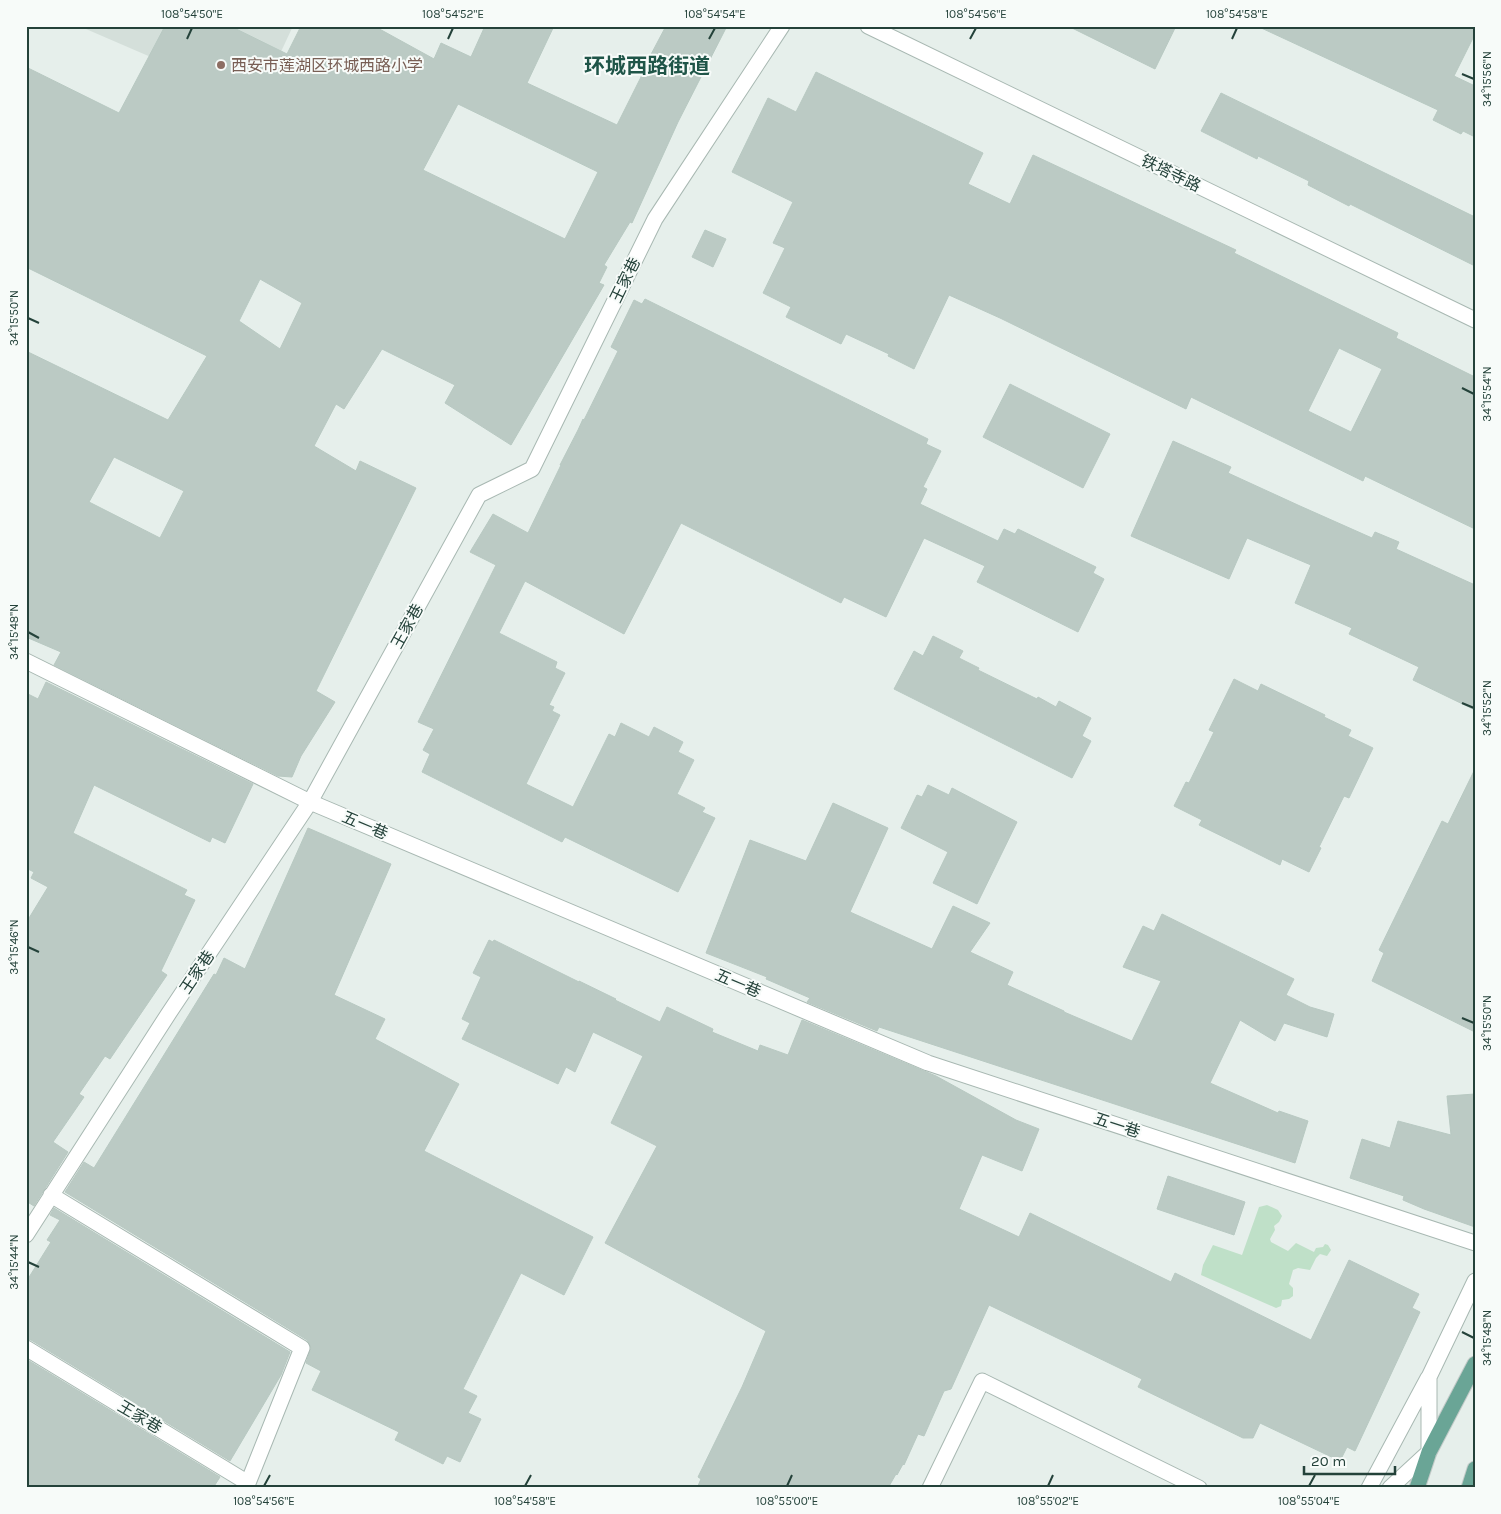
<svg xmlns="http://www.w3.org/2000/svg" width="1501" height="1514" font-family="Karla,'Noto Sans SC',sans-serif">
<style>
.built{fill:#d4dfda}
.green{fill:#bfe0c8}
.building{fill:#bbcac4;stroke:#b8c9c2;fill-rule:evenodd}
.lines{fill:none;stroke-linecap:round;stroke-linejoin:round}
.minor-casing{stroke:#a8b8b2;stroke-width:17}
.major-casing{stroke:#c2cac8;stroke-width:17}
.minor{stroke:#fff;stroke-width:15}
.major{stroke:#6aa596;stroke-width:15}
.ticks{fill:none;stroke:#24423a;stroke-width:2}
.education-dot{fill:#8d6e63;stroke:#f7fbf9;stroke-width:2}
.labels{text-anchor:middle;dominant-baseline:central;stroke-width:4;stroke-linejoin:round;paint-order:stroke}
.education-label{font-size:16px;fill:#785e54;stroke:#f7fbf9;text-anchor:start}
.street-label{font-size:16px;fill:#24423a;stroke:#f7fbf9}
.district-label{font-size:21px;font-weight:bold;fill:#1f5548;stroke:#f7fbf9}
.neatline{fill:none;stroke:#24423a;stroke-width:2}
.ticks-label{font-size:12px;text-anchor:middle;fill:#24423a}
</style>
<rect width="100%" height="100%" fill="#e6efeb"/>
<path class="built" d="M 79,26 L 293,26 L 257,103 Z"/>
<path class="green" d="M 1267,1205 L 1278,1210 L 1282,1216 L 1279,1222 L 1274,1226 L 1275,1230 L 1270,1239 L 1271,1242 L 1288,1251 L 1296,1243 L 1314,1252 L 1316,1248 L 1323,1247 L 1325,1244 L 1328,1245 L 1331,1250 L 1327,1256 L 1320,1254 L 1316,1258 L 1310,1270 L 1298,1268 L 1293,1270 L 1289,1284 L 1293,1288 L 1293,1296 L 1289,1299 L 1282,1300 L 1281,1306 L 1276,1308 L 1201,1275 L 1203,1265 L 1213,1245 L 1242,1255 L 1259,1207 Z"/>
<path class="building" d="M 165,26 L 230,26 L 287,54 L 301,26 L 374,26 L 434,59 L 441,43 L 471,57 L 485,26 L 554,26 L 527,83 L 617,125 L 649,61 L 648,60 L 666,26 L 727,26 L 678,122 L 632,223 L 630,222 L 604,265 L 607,267 L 599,283 L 604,285 L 511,445 L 445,403 L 455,385 L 382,349 L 344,409 L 336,404 L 314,446 L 356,471 L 360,461 L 416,488 L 316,691 L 335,702 L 301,756 L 292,777 L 278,776 L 54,665 L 61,652 L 26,637 L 26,351 L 168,420 L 207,356 L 26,267 L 26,67 L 119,113 ZM 458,104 L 598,172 L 565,239 L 423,170 ZM 260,279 L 302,303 L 280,349 L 239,321 ZM 114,457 L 184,491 L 160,538 L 89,502 Z
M 1068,26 L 1176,26 L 1155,69 Z
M 1257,26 L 1475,26 L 1475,34 L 1454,76 L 1475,86 L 1475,137 L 1463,131 L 1461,134 L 1433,120 L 1438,110 Z
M 816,72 L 983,153 L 968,184 L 1010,204 L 1033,155 L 1236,250 L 1234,253 L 1398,333 L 1396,338 L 1475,377 L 1475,529 L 1365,476 L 1363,481 L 1191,397 L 1186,409 L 1000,318 L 949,295 L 914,369 L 888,356 L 889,354 L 846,334 L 841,344 L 786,317 L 791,307 L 763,293 L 785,248 L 773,243 L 793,202 L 732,172 L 768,98 L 796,112 ZM 1339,348 L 1382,369 L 1351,432 L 1308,411 Z
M 1221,93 L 1475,217 L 1475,266 L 1350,204 L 1349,206 L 1308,185 L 1309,181 L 1258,156 L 1257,159 L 1201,131 Z
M 705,230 L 726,239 L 713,267 L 692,257 Z
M 645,299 L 928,439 L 926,444 L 941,451 L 923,487 L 927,489 L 920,504 L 998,541 L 1004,529 L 1015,534 L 1018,529 L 1096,567 L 1093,573 L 1104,579 L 1078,632 L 977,582 L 985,566 L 924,538 L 886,617 L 844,597 L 841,603 L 681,523 L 624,634 L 525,581 L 499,633 L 557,662 L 555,668 L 565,673 L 549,705 L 554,707 L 552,711 L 560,715 L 526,784 L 573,807 L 609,734 L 615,737 L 621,723 L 649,737 L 654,727 L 683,742 L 678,752 L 694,760 L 677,794 L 705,808 L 702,812 L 715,818 L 678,892 L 565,837 L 562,842 L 422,772 L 430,754 L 423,750 L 434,729 L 418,722 L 496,565 L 470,552 L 493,514 L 528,533 L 561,465 L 560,465 L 578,430 L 583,419 L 584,420 L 618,351 L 611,347 L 634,300 L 642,304 Z
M 1010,384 L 1110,434 L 1083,488 L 983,437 Z
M 1173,441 L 1231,467 L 1228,473 L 1300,506 L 1372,538 L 1375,532 L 1399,542 L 1396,549 L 1475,585 L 1475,710 L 1413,680 L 1419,667 L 1349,634 L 1352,628 L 1295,603 L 1311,565 L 1247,538 L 1229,579 L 1131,536 Z
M 933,636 L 963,651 L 959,658 L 979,668 L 978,670 L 1037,699 L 1038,697 L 1056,707 L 1059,701 L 1091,718 L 1082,736 L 1091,741 L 1072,778 L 894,689 L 914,651 L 923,656 Z
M 1234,679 L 1258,691 L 1261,684 L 1325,715 L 1324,717 L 1351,730 L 1348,736 L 1373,748 L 1349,798 L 1344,796 L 1319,847 L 1321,848 L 1309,872 L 1282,859 L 1280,865 L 1240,845 L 1199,825 L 1202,820 L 1174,806 L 1186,782 L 1189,783 L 1214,732 L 1209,730 Z
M 46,682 L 253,784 L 225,843 L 212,837 L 210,842 L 94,785 L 73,833 L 187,890 L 184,895 L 195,900 L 161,971 L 167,975 L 110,1059 L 105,1056 L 79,1094 L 84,1097 L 53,1142 L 68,1152 L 34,1206 L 26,1201 L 26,923 L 48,887 L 31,878 L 34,872 L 26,868 L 26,693 L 38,699 Z
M 1475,769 L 1475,1032 L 1372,981 L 1384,953 L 1379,950 L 1442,821 L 1448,824 Z
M 928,785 L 949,795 L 952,788 L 1017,822 L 977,904 L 933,883 L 948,852 L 901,828 L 917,795 L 922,797 Z
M 833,803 L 888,828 L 850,912 L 932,949 L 953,906 L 990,923 L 970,952 L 1013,972 L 1007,985 L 1064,1011 L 1064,1012 L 1132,1041 L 1161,981 L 1123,967 L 1143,926 L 1154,931 L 1162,914 L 1294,979 L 1286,995 L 1310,1007 L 1334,1014 L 1327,1037 L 1284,1023 L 1275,1041 L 1240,1020 L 1210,1083 L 1278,1113 L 1279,1111 L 1308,1121 L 1295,1163 L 879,1027 L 877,1031 L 807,1002 L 810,998 L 766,979 L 767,977 L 706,953 L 750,840 L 806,861 Z
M 308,828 L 391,864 L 334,995 L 385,1019 L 375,1039 L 459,1084 L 424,1151 L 593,1237 L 564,1295 L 521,1273 L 463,1389 L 477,1396 L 468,1413 L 481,1419 L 460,1462 L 447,1456 L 443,1464 L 395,1440 L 399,1432 L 312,1390 L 321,1371 L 306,1363 L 311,1348 L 307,1340 L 65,1192 L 84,1162 L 94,1168 L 214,974 L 216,975 L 224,958 L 245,969 Z
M 489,940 L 493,942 L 494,940 L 579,982 L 579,981 L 616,999 L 615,1000 L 660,1022 L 667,1007 L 713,1029 L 712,1032 L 758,1051 L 760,1045 L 788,1055 L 802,1020 L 936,1076 L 1016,1120 L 1039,1129 L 1022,1171 L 982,1155 L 959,1209 L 1019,1237 L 1030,1213 L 1171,1282 L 1175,1273 L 1311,1340 L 1349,1260 L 1419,1294 L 1412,1308 L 1420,1312 L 1355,1451 L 1347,1447 L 1340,1461 L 1260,1423 L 1253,1438 L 1243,1438 L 1138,1387 L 1142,1379 L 989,1305 L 951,1389 L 944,1391 L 924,1436 L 918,1434 L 904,1465 L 903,1464 L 897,1475 L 896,1474 L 888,1488 L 697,1488 L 701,1479 L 698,1477 L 742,1387 L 766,1331 L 605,1243 L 657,1146 L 611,1123 L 643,1056 L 593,1032 L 575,1072 L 566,1067 L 558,1084 L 462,1039 L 470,1023 L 462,1019 L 481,977 L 473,973 Z
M 1475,1094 L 1475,1227 L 1424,1209 L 1403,1200 L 1404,1196 L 1350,1178 L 1362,1139 L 1390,1148 L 1398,1121 L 1451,1135 L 1447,1096 Z
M 1168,1176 L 1245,1202 L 1234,1235 L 1157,1209 Z
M 54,1208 L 290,1352 L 281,1375 L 230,1461 L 31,1340 L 26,1339 L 26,1282 L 51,1242 L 47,1240 L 60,1220 L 50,1215 Z
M 26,1359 L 220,1477 L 213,1488 L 26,1488 Z"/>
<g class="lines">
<defs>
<path id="minor" d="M 868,26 L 1475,320
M 26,661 L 310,802 L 928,1063 L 1475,1243
M 51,1195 L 302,1348 L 248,1483
M 26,1235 L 169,1013 L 310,802 L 479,495 L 532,469 L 655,219 L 782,26
M 26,1348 L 248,1483 L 243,1488
M 930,1488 L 982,1381 L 1199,1488
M 1369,1488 L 1428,1378
M 1390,1488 L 1429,1452 L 1429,1377 L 1475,1281"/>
<path id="major" d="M 1417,1488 L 1429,1452 L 1475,1364
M 1469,1488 L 1475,1469"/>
</defs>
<use href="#minor" class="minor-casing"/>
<use href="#major" class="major-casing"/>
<use href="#minor" class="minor"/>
<use href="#major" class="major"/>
</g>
<path class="ticks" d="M 187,39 L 192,28M 448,39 L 453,28M 709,39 L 715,28M 970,39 L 976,28M 1232,39 L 1237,28M 1462,74 L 1474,79M 28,318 L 39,323M 1462,388 L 1474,394M 28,632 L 39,638M 1462,703 L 1474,708M 28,947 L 39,952M 1462,1018 L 1474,1023M 28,1262 L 39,1267M 1462,1332 L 1474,1338M 264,1486 L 270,1475M 525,1486 L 531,1475M 787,1486 L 792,1475M 1048,1486 L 1053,1475M 1309,1486 L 1315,1475"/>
<circle class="education-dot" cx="221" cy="65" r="5"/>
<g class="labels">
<g class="education-label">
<text x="231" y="65">西安市莲湖区环城西路小学</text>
</g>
<g class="street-label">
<text transform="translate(1171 173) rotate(26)">铁塔寺路</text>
<text transform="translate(625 280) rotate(-64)">王家巷</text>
<text transform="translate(407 626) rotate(-61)">王家巷</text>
<text transform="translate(365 825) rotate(23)">五一巷</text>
<text transform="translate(197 972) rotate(-56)">王家巷</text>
<text transform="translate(738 983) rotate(23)">五一巷</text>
<text transform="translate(1117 1125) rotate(18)">五一巷</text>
<text transform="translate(140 1417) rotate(31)">王家巷</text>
</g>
<g class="district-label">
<text x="647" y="66">环城西路街道</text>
</g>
</g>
<rect width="1501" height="1514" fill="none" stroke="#f7fbf9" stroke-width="55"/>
<path d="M1304 1466v8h91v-8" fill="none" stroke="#24423a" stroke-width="2.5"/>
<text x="1311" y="1466" font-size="15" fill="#24423a" stroke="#f7fbf9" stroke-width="4" paint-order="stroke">20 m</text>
<rect x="28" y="28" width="1446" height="1458" class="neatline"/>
<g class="ticks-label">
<text x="192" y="18">108°54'50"E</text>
<text x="453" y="18">108°54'52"E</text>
<text x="715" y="18">108°54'54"E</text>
<text x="976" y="18">108°54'56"E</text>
<text x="1237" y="18">108°54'58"E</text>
<text transform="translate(1487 79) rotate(-90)" y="4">34°15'56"N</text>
<text transform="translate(14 318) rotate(-90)" y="4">34°15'50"N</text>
<text transform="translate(1487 394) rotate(-90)" y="4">34°15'54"N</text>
<text transform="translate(14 632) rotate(-90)" y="4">34°15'48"N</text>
<text transform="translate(1487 708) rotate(-90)" y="4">34°15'52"N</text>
<text transform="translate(14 947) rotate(-90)" y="4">34°15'46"N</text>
<text transform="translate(1487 1023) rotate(-90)" y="4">34°15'50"N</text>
<text transform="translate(14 1262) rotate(-90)" y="4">34°15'44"N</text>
<text transform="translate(1487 1338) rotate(-90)" y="4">34°15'48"N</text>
<text x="264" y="1505">108°54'56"E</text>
<text x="525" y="1505">108°54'58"E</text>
<text x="787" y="1505">108°55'00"E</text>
<text x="1048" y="1505">108°55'02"E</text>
<text x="1309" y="1505">108°55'04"E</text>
</g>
</svg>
